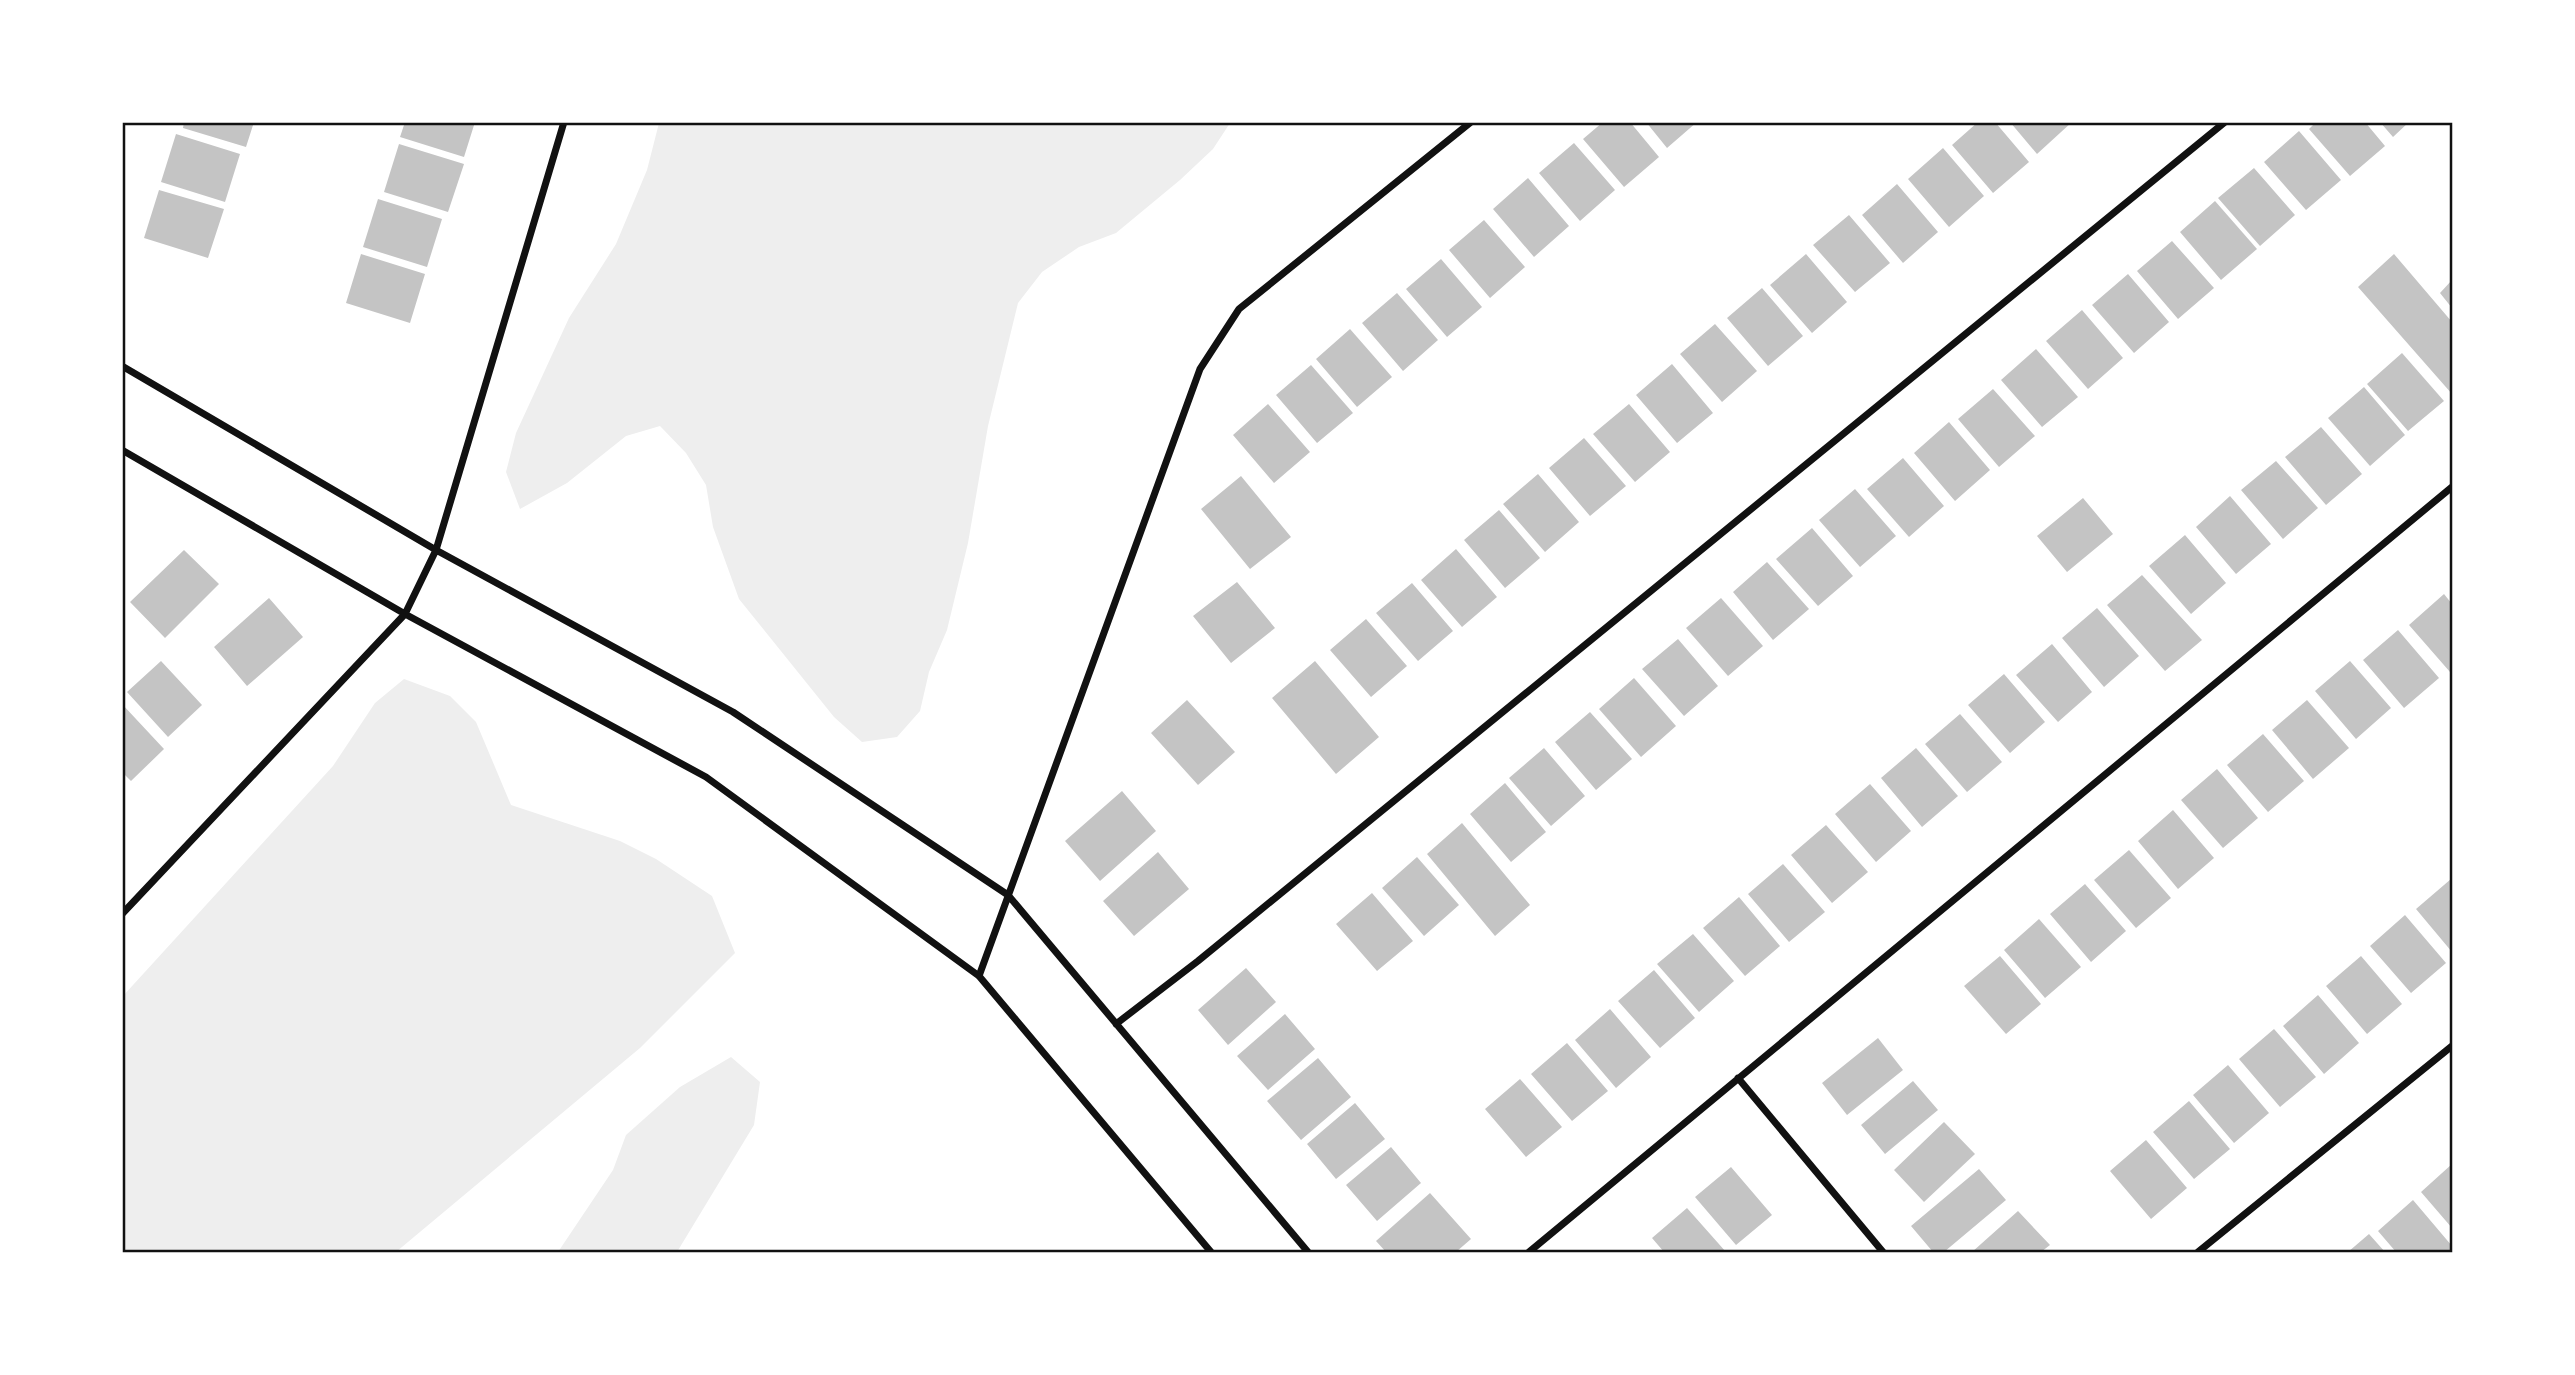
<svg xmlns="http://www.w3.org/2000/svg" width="2575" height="1375" font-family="Spectral,serif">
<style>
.green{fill:#eee}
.building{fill:#c4c4c4}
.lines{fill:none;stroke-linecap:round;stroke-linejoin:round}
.minor{stroke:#111;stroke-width:7}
.neatline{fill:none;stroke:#111;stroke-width:2.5}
</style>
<rect width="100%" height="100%" fill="#fff"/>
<path class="green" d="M 659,123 L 1230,123 L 1213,149 L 1180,180 L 1116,233 L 1079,247 L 1042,272 L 1018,303 L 988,426 L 968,543 L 947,630 L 929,672 L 920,711 L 897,737 L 862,742 L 834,717 L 739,599 L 713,527 L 706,485 L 686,453 L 660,426 L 626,436 L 567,483 L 520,509 L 506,472 L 516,433 L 569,318 L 616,244 L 647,170 Z
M 404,679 L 450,696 L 476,722 L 511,805 L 620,841 L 656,859 L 712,896 L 735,953 L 640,1048 L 396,1252 L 123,1252 L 123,996 L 333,766 L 375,703 Z
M 731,1057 L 760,1082 L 754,1125 L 677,1252 L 558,1252 L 613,1170 L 626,1135 L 680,1087 Z"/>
<path class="building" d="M 184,122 L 254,122 L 246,147 L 183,128 Z
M 405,122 L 475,122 L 464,157 L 400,137 Z
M 1603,122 L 1630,122 L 1659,157 L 1624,187 L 1583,139 Z
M 1646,122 L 1697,122 L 1667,148 Z
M 1978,122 L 1995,122 L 2029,162 L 1993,193 L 1952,145 Z
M 2010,122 L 2072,122 L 2037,154 Z
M 2316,122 L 2365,122 L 2385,146 L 2350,176 L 2309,129 Z
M 2380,122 L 2409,122 L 2393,137 Z
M 2299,131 L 2341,180 L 2306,210 L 2264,162 Z
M 176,134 L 240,154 L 225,202 L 161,182 Z
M 1574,143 L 1615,190 L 1580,221 L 1539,173 Z
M 399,144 L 464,164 L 448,212 L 384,192 Z
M 1943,148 L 1984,196 L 1949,227 L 1908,179 Z
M 2254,168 L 2295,215 L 2260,246 L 2218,198 Z
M 1528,178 L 1569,226 L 1534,257 L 1493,209 Z
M 1897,184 L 1938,232 L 1903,263 L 1862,215 Z
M 159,190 L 224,209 L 208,258 L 144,238 Z
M 378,199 L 442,219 L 427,267 L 363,247 Z
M 2215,201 L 2257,249 L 2221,280 L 2180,232 Z
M 1849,215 L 1890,263 L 1855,292 L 1813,245 Z
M 1484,220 L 1525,267 L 1490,298 L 1449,250 Z
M 2172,241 L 2214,288 L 2178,319 L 2137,271 Z
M 361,254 L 425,274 L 410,323 L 346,303 Z
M 1806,254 L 1847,302 L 1812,333 L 1770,285 Z
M 2394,254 L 2452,322 L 2452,394 L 2358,287 Z
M 1441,259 L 1482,307 L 1447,337 L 1406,289 Z
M 2128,274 L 2169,322 L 2134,353 L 2092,305 Z
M 2452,280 L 2452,308 L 2440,293 Z
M 1762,288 L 1803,336 L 1768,366 L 1727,318 Z
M 1397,293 L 1438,340 L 1403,371 L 1362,323 Z
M 2082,310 L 2123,358 L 2088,389 L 2046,341 Z
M 1715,324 L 1757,371 L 1722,402 L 1680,354 Z
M 1350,329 L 1392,377 L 1357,407 L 1316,359 Z
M 2036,349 L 2078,397 L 2042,427 L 2001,380 Z
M 2402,353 L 2444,401 L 2408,431 L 2367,384 Z
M 1672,364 L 1713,413 L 1677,443 L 1636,395 Z
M 1311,365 L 1353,413 L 1317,443 L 1276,395 Z
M 2364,387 L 2405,435 L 2370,466 L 2328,418 Z
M 1993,389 L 2035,436 L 1999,467 L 1958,419 Z
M 1268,404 L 1310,452 L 1274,483 L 1233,435 Z
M 1629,404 L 1670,452 L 1635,482 L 1593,434 Z
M 1949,422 L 1990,470 L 1955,501 L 1914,453 Z
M 2321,427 L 2362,474 L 2326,505 L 2285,457 Z
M 1584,438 L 1626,486 L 1590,516 L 1549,468 Z
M 1903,458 L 1944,506 L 1909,537 L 1867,489 Z
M 2276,461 L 2318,508 L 2283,539 L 2241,490 Z
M 1538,474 L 1579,522 L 1545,552 L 1503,504 Z
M 1241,476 L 1291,537 L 1250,569 L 1201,509 Z
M 1855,489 L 1896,536 L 1860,567 L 1819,520 Z
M 2230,496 L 2271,544 L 2236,574 L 2196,527 Z
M 2083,498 L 2113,534 L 2067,572 L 2037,536 Z
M 1499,510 L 1540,558 L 1505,588 L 1464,540 Z
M 1812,528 L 1853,576 L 1818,606 L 1776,559 Z
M 2185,535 L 2226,583 L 2191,614 L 2149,566 Z
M 1456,549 L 1497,597 L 1462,627 L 1421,580 Z
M 184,550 L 219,584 L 165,638 L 130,602 Z
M 1767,562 L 1809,609 L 1773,640 L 1733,592 Z
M 2142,575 L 2202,640 L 2165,671 L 2107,605 Z
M 1237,582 L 1275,628 L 1231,663 L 1193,616 Z
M 1412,583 L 1453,631 L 1418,661 L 1376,613 Z
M 2444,594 L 2452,604 L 2452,670 L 2450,672 L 2409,625 Z
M 269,598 L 303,637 L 247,686 L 214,647 Z
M 1721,598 L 1763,646 L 1728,676 L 1686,628 Z
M 2097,608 L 2139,656 L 2104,687 L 2062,638 Z
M 1366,619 L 1407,666 L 1371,697 L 1330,650 Z
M 2398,630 L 2439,678 L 2404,708 L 2363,660 Z
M 1678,639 L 1718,686 L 1684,716 L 1642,669 Z
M 2052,644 L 2092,692 L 2058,722 L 2016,675 Z
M 161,661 L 202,705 L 168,737 L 127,692 Z
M 1315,661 L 1379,737 L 1336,774 L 1272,698 Z
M 2350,661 L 2391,708 L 2356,739 L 2315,691 Z
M 2004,674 L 2045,722 L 2010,753 L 1968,705 Z
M 1634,678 L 1676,726 L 1641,757 L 1599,709 Z
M 1187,700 L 1235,752 L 1198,785 L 1151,733 Z
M 2307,700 L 2349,748 L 2313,779 L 2272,730 Z
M 122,704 L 164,749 L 131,781 L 122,772 Z
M 1590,712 L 1632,759 L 1596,790 L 1555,742 Z
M 1960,714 L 2002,762 L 1967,792 L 1925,744 Z
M 2263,734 L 2304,781 L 2268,812 L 2227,765 Z
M 1544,748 L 1585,796 L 1551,826 L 1509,778 Z
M 1916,748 L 1958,796 L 1922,827 L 1881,778 Z
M 2217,769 L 2258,818 L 2223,848 L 2181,800 Z
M 1505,783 L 1546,832 L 1511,862 L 1470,814 Z
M 1870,784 L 1911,831 L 1876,862 L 1835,814 Z
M 1122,791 L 1156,831 L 1100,881 L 1065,841 Z
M 2173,810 L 2214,858 L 2178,889 L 2138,841 Z
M 1462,823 L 1530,905 L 1495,936 L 1427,854 Z
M 1826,825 L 1868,872 L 1832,903 L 1791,855 Z
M 2129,850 L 2171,898 L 2136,928 L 2094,880 Z
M 1158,852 L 1189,889 L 1134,936 L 1103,901 Z
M 1417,857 L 1459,905 L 1424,936 L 1382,888 Z
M 1783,864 L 1825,912 L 1789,942 L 1748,894 Z
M 2451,879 L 2452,881 L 2452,952 L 2416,909 Z
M 2085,884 L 2126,931 L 2091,962 L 2050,914 Z
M 1372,893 L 1413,941 L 1377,971 L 1336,924 Z
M 1739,897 L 1780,946 L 1745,976 L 1703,928 Z
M 2405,915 L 2446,963 L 2411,993 L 2370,946 Z
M 2039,919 L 2081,967 L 2045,998 L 2004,950 Z
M 1693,934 L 1734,981 L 1699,1012 L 1657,964 Z
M 2000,956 L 2041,1004 L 2006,1034 L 1964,986 Z
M 2361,956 L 2402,1004 L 2367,1034 L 2326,986 Z
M 1246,968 L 1276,1002 L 1228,1045 L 1198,1010 Z
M 1654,970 L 1695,1018 L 1660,1048 L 1618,1001 Z
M 2318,995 L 2359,1043 L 2324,1074 L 2283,1026 Z
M 1610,1009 L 1651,1057 L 1616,1088 L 1575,1040 Z
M 1285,1014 L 1315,1049 L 1268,1090 L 1237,1056 Z
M 2274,1029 L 2316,1077 L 2280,1107 L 2239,1059 Z
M 1878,1038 L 1903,1070 L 1847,1115 L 1822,1083 Z
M 1567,1043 L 1608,1091 L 1572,1121 L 1531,1074 Z
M 1318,1058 L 1351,1097 L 1301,1140 L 1267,1101 Z
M 2228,1065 L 2269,1113 L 2234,1143 L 2193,1095 Z
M 1520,1079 L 1562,1127 L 1526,1157 L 1485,1109 Z
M 1913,1081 L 1938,1110 L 1885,1154 L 1861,1125 Z
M 2189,1101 L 2230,1149 L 2194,1179 L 2153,1132 Z
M 1355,1103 L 1385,1139 L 1336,1179 L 1307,1144 Z
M 1944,1122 L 1975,1154 L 1924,1202 L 1894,1170 Z
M 2146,1140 L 2187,1188 L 2151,1219 L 2110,1171 Z
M 1391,1147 L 1421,1183 L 1377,1221 L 1346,1185 Z
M 2452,1164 L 2452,1228 L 2421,1192 Z
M 1731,1167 L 1772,1215 L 1736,1245 L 1695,1197 Z
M 1979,1169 L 2006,1200 L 1944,1252 L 1933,1252 L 1911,1226 Z
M 1430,1193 L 1471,1239 L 1456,1252 L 1386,1252 L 1376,1241 Z
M 2413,1200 L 2452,1246 L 2450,1252 L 2396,1252 L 2378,1231 Z
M 1687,1208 L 1726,1252 L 1664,1252 L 1652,1238 Z
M 2018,1211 L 2050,1245 L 2041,1252 L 1972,1252 Z
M 2369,1234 L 2385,1252 L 2348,1252 Z"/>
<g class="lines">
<path class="minor" d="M 122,366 L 436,550 L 733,712 L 1008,895 L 1308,1252
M 122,450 L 405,614 L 706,777 L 979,976 L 1211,1252
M 122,914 L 405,614 L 436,550 L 564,122
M 979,976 L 1200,369 L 1239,309 L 1471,122
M 1116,1024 L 1198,961 L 2225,122
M 1738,1078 L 1883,1252
M 1529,1252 L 2452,487
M 2198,1252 L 2452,1046"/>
</g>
<rect width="2575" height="1375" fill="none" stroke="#ffffff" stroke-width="248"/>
<rect x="124" y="124" width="2327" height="1127" class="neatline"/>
</svg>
